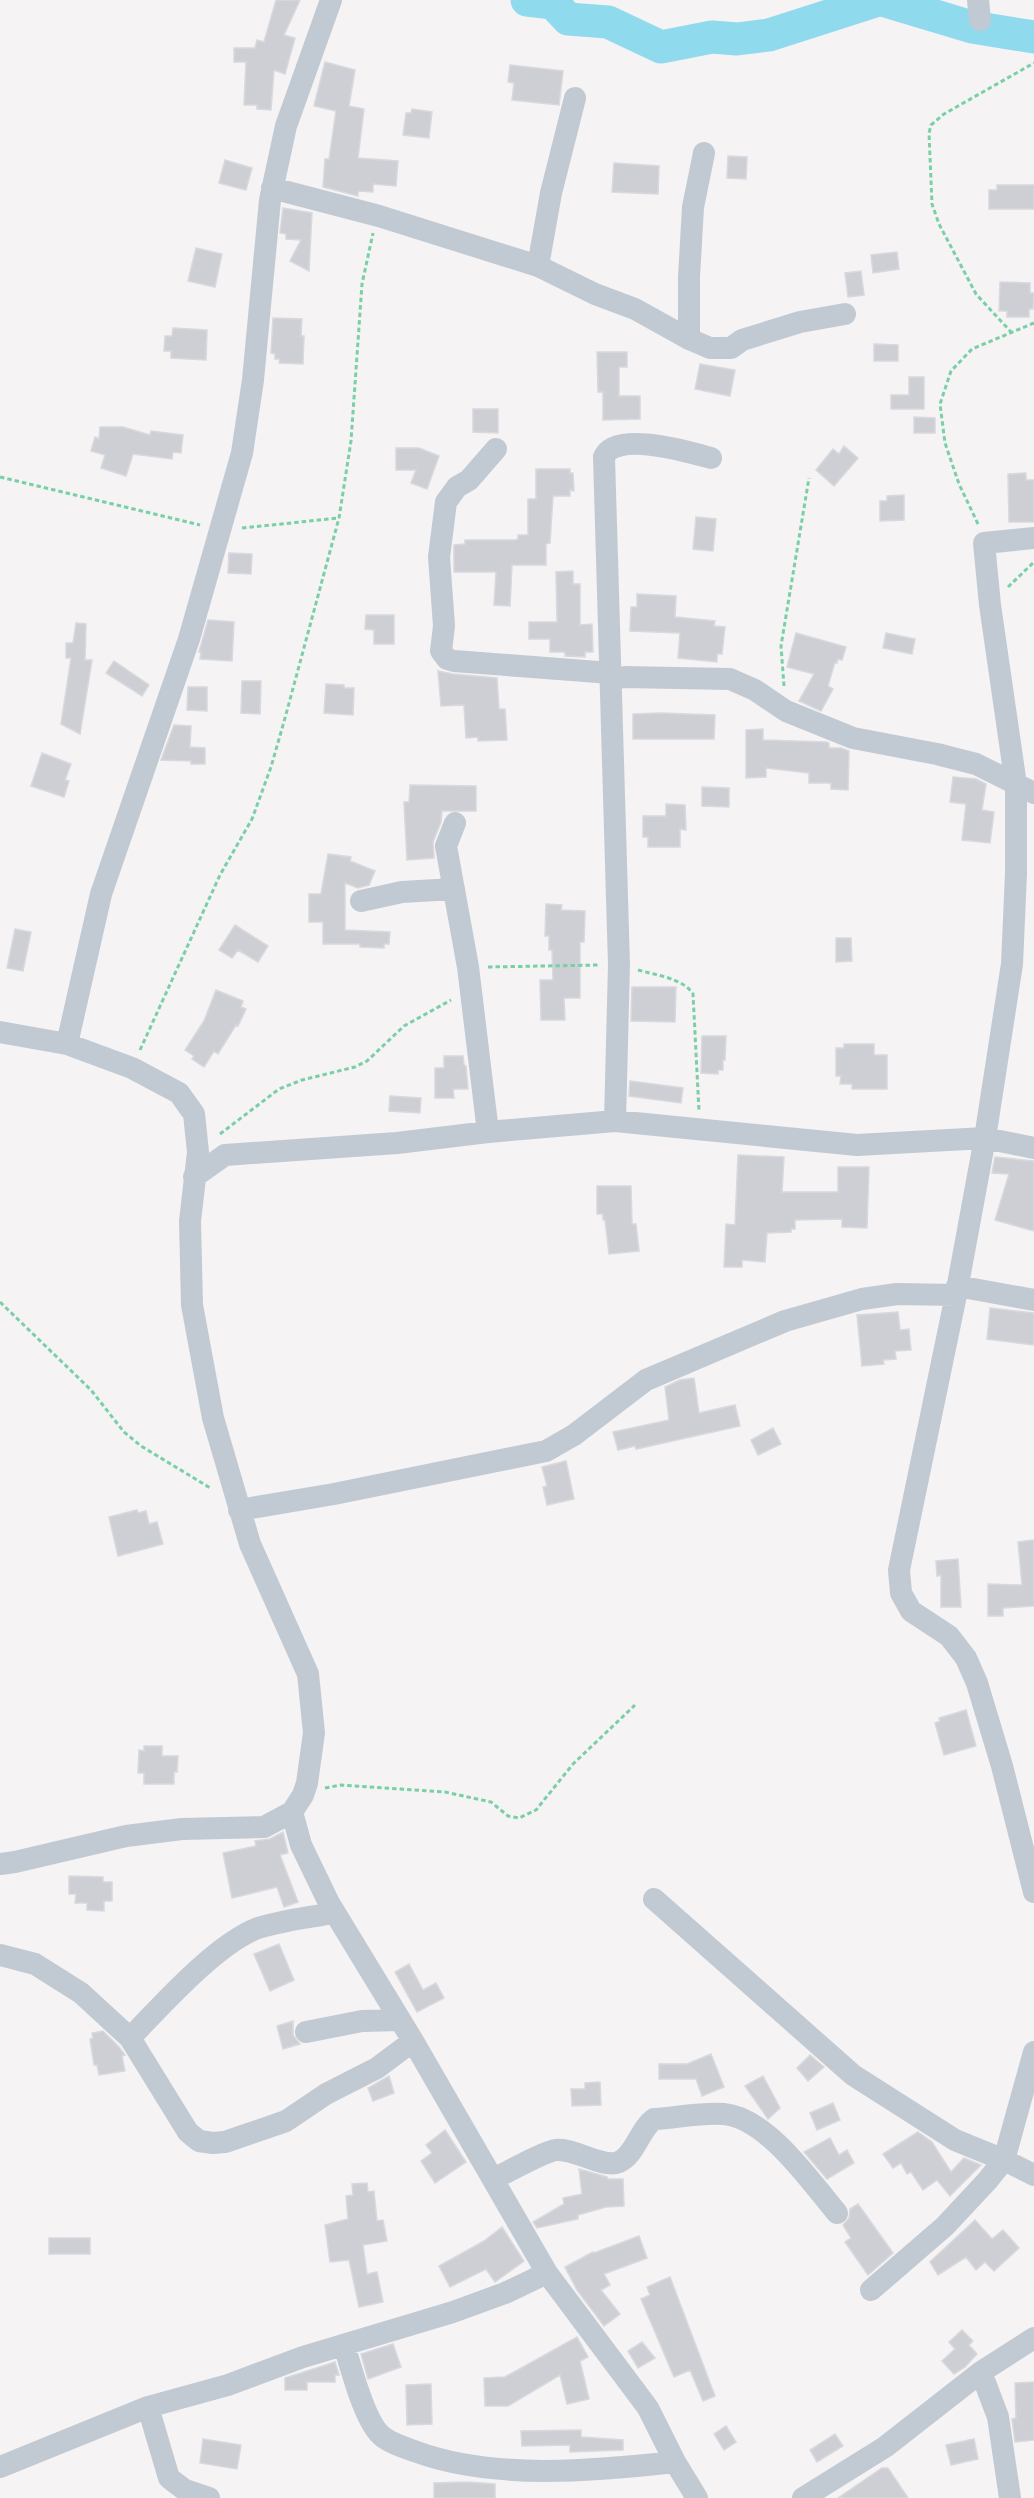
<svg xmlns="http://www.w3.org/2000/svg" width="1034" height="2498" font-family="'PT Sans Narrow',sans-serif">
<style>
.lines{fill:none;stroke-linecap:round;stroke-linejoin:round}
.river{stroke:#90daee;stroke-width:33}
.building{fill:#cdcfd5;stroke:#d7d9de;stroke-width:1.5}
.path{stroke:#7ad0a6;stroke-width:3;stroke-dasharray:4.5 3;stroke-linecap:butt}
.minor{stroke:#c1cad2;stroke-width:22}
</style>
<rect width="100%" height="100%" fill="#f5f3f3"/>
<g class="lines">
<path class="river" d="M 527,0 L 553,3 L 568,19 L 608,22 L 661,47 L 712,37 L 737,39 L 769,35 L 878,0
M 882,0 L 972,27 L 1034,37"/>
</g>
<path class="building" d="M 276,0 L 300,0 L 284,35 L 295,38 L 285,74 L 274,70 L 271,110 L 257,109 L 257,105 L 244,105 L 246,62 L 234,62 L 234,48 L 255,48 L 257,40 L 264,42 Z
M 325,62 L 355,70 L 349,106 L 364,109 L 358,158 L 398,161 L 396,186 L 373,184 L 373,192 L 358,191 L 358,196 L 323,187 L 325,159 L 329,159 L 336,111 L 314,106 Z
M 510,65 L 563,71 L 559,105 L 512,100 L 514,83 L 508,82 Z
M 412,109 L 432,112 L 429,138 L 403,135 L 406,113 L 411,113 Z
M 728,156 L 747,157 L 746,179 L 727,178 Z
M 225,160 L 252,168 L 246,190 L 219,183 Z
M 614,163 L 659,166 L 658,194 L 612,192 Z
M 997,185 L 1034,185 L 1034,209 L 989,209 L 989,190 L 997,190 Z
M 283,208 L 312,213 L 309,271 L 290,261 L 301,240 L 286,239 L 286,234 L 280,233 Z
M 196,248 L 222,254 L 215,287 L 188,281 Z
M 897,252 L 899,269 L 873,273 L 871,255 Z
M 861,271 L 864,295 L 848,297 L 845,273 Z
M 1000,282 L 1030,283 L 1030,293 L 1034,293 L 1033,309 L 1029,309 L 1029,317 L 1007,317 L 1007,311 L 999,311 Z
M 273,318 L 302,319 L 301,336 L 304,336 L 303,364 L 279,363 L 280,359 L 275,359 L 275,354 L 271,353 Z
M 173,328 L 207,330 L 206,360 L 171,358 L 171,351 L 164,351 L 165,336 L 172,336 Z
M 874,344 L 898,345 L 898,361 L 874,361 Z
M 597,352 L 627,352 L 627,367 L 619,367 L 619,396 L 640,396 L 640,419 L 603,420 L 603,392 L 598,392 Z
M 700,364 L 735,370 L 730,396 L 695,389 Z
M 909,377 L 924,377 L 924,409 L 891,409 L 891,395 L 909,395 Z
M 473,409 L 498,409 L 498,433 L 473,432 Z
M 914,417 L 935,418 L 935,433 L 914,433 Z
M 100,427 L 123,427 L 150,435 L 151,431 L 183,435 L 181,453 L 173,452 L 172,459 L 133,454 L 126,476 L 101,468 L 105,455 L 91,451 L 95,437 L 99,439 Z
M 844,446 L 858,458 L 834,486 L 816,470 L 833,449 L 839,454 Z
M 396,448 L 419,448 L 439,456 L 427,489 L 411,483 L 416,470 L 396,470 Z
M 536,469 L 570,469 L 570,473 L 573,473 L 574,491 L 570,490 L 570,496 L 553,496 L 550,543 L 546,544 L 546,565 L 512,565 L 510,606 L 494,605 L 496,572 L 454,572 L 454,545 L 465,544 L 465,540 L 515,540 L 518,539 L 518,535 L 528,535 L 528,499 L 536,499 Z
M 1026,473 L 1026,480 L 1034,480 L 1034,522 L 1009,522 L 1008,474 Z
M 904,495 L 904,520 L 880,521 L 880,501 L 887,501 L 887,496 Z
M 696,517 L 716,519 L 713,551 L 693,549 Z
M 229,553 L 252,554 L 251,574 L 228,573 Z
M 573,571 L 573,584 L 580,584 L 580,625 L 592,624 L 593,652 L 585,652 L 585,657 L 565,656 L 565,652 L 550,652 L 550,639 L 529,639 L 529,622 L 557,622 L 556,572 Z
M 637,594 L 676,596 L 675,617 L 715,621 L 714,626 L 725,627 L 722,654 L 717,654 L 717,662 L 678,658 L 680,633 L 630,631 L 631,607 L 637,607 Z
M 366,615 L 394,615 L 394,644 L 374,644 L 374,630 L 365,629 Z
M 208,620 L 234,622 L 232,661 L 200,659 L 201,652 L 199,652 Z
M 76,623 L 86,624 L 85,660 L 92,660 L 80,734 L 61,724 L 71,658 L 66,658 L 66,643 L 73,643 Z
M 796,633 L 846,647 L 842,660 L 838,659 L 837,663 L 835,662 L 828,686 L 833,689 L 821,711 L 799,701 L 814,674 L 787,667 Z
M 886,633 L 915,639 L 912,654 L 883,648 Z
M 114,661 L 149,685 L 142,696 L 106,673 Z
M 438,671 L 453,674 L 497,678 L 499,709 L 505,709 L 507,740 L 478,741 L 478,737 L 466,738 L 464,705 L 441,706 Z
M 242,681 L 261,681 L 260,714 L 241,713 Z
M 326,684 L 344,685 L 344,688 L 354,688 L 353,715 L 324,713 Z
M 188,687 L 207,687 L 207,711 L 187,710 Z
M 661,713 L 715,715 L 714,739 L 633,739 L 633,714 Z
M 174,725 L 191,726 L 190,747 L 205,748 L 205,764 L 191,764 L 191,761 L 161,760 Z
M 763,729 L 763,740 L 826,742 L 829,743 L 829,748 L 841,748 L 849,751 L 848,790 L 831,789 L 831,783 L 809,783 L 809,773 L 766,768 L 766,777 L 746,778 L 746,730 Z
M 42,753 L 71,764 L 65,780 L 69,781 L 64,797 L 31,786 Z
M 953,777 L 976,779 L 986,784 L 982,810 L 994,812 L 990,843 L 962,840 L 966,804 L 950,802 Z
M 410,785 L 476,786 L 476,811 L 442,811 L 441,822 L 433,842 L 434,858 L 407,860 L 404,802 L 409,802 Z
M 702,787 L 729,788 L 729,807 L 702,806 Z
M 666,804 L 685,805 L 686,830 L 680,829 L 680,847 L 648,847 L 648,837 L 643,837 L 643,816 L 666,816 Z
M 328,854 L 351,857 L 350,861 L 375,871 L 369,885 L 358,888 L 345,883 L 345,930 L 390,932 L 389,944 L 384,944 L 384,948 L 360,947 L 360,944 L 323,944 L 323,922 L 309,922 L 309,894 L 321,894 Z
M 546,904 L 562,905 L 561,910 L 585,911 L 584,942 L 580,942 L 580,998 L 564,998 L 565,1020 L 541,1020 L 540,980 L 553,980 L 552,950 L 549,950 L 549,936 L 545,936 Z
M 235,925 L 268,946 L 258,962 L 238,950 L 232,958 L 219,950 Z
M 15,929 L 31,932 L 23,971 L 7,968 Z
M 836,938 L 851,938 L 852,961 L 836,962 Z
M 632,987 L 676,987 L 675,1022 L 631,1021 Z
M 216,990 L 243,1001 L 241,1007 L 246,1009 L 238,1026 L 236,1025 L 218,1054 L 214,1051 L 204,1067 L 192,1059 L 194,1056 L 185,1050 L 204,1021 Z
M 702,1036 L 726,1036 L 725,1060 L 723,1060 L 723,1070 L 718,1070 L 718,1074 L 701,1073 Z
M 844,1044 L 874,1044 L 874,1055 L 887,1055 L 887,1089 L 852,1089 L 852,1084 L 840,1084 L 841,1076 L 836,1076 L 836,1048 L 844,1048 Z
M 444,1056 L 463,1056 L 464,1065 L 466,1066 L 468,1089 L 453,1089 L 454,1098 L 435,1098 L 435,1068 L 444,1068 Z
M 630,1081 L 683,1088 L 681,1103 L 629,1096 Z
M 390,1096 L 421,1098 L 420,1113 L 389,1111 Z
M 738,1155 L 784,1157 L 782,1192 L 838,1192 L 838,1167 L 869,1167 L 867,1228 L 842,1227 L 842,1219 L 795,1220 L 795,1229 L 791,1229 L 791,1232 L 767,1233 L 765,1262 L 742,1260 L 742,1267 L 724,1267 L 726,1224 L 735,1225 Z
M 995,1157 L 1034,1161 L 1034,1231 L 995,1220 L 1009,1174 L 992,1173 Z
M 597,1186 L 631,1186 L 632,1224 L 636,1224 L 639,1251 L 609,1254 L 605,1220 L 603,1220 L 603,1214 L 597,1214 Z
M 990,1308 L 1034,1313 L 1034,1345 L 987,1339 Z
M 898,1312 L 900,1330 L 909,1329 L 911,1350 L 895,1351 L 896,1359 L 883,1360 L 884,1364 L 862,1366 L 857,1315 Z
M 694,1378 L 699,1413 L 735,1405 L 740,1426 L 636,1449 L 635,1446 L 618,1450 L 613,1432 L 669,1420 L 665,1387 L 680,1380 Z
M 773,1428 L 781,1444 L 758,1455 L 751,1440 Z
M 566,1461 L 574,1499 L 547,1505 L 543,1487 L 547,1486 L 542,1467 Z
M 137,1510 L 138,1513 L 146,1511 L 149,1524 L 157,1522 L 163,1544 L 118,1556 L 109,1517 Z
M 1034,1540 L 1034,1606 L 1003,1608 L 1003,1616 L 988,1616 L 988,1584 L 1022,1585 L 1018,1542 Z
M 958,1559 L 961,1607 L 941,1607 L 941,1575 L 937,1576 L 936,1561 Z
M 966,1710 L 976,1746 L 944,1755 L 935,1723 L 940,1721 L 939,1718 Z
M 144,1746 L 162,1746 L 162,1756 L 178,1756 L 177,1772 L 174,1772 L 174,1784 L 144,1784 L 144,1773 L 138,1773 L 139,1750 L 144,1751 Z
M 283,1832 L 288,1853 L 280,1855 L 298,1902 L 284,1907 L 277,1887 L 232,1898 L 223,1853 L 256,1846 L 255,1841 L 270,1839 Z
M 69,1876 L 103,1877 L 103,1882 L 112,1882 L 112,1901 L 104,1901 L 104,1911 L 87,1910 L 87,1903 L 75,1903 L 76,1894 L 69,1894 Z
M 279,1944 L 294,1980 L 270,1991 L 254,1954 Z
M 409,1964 L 423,1990 L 436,1983 L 444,1998 L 417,2012 L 395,1972 Z
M 293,2021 L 293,2035 L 300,2044 L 283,2049 L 277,2026 Z
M 103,2031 L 119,2047 L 125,2055 L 122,2056 L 125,2071 L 99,2075 L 97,2065 L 94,2065 L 90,2039 L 93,2038 L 92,2033 Z
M 711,2054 L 724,2087 L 702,2096 L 696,2079 L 659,2079 L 659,2064 L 687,2064 Z
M 810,2055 L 824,2067 L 808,2081 L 797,2068 Z
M 389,2076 L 394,2093 L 373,2101 L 368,2088 Z
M 763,2076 L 780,2108 L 768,2119 L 745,2086 Z
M 600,2082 L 601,2105 L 572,2106 L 571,2089 L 585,2089 L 585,2083 Z
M 833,2103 L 840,2120 L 817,2130 L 810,2113 Z
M 445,2130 L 466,2162 L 435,2183 L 421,2161 L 432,2153 L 426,2145 Z
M 918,2132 L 932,2142 L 951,2172 L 964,2158 L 981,2165 L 950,2196 L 937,2180 L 923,2190 L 911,2172 L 907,2174 L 901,2163 L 893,2168 L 883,2154 Z
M 830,2138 L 839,2155 L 847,2150 L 854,2163 L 827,2179 L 804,2152 Z
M 579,2169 L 607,2177 L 608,2179 L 623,2179 L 624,2206 L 606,2207 L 578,2215 L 578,2219 L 537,2228 L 533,2222 L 564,2204 L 563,2198 L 582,2194 Z
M 367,2183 L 368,2192 L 374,2191 L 377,2221 L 383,2220 L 387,2241 L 363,2245 L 367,2274 L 377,2272 L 383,2302 L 359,2307 L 349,2260 L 330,2262 L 325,2225 L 348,2219 L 346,2196 L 353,2195 L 352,2184 Z
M 858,2204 L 893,2253 L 868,2275 L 845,2242 L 851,2238 L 843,2225 L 849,2218 L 850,2209 Z
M 975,2220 L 992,2239 L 1003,2230 L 1019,2248 L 994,2271 L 985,2262 L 976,2270 L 966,2257 L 938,2275 L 930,2262 Z
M 502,2227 L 524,2261 L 495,2282 L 486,2269 L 450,2287 L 439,2266 L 484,2241 Z
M 639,2236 L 647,2258 L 604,2274 L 610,2285 L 601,2290 L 620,2314 L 604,2326 L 577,2290 L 565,2267 L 593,2252 L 594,2253 Z
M 49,2238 L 90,2238 L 90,2254 L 49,2254 Z
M 670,2277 L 715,2396 L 703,2401 L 690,2370 L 674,2377 L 641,2299 L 650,2295 L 647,2287 Z
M 962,2330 L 973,2341 L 969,2345 L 977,2354 L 965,2367 L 954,2374 L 942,2361 L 955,2349 L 949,2342 Z
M 577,2337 L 588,2357 L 580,2361 L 589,2399 L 567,2404 L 560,2375 L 508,2406 L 485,2406 L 484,2378 L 505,2377 Z
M 642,2342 L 655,2358 L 638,2368 L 628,2351 Z
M 393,2344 L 401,2367 L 368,2379 L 361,2354 Z
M 335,2362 L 339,2375 L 335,2375 L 335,2382 L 307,2382 L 307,2390 L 285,2390 L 285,2378 Z
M 1034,2382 L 1034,2440 L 1015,2442 L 1012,2419 L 1016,2418 L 1015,2383 Z
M 431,2384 L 432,2424 L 407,2425 L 406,2385 Z
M 726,2426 L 736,2442 L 724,2450 L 714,2434 Z
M 581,2430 L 581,2437 L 623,2440 L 623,2450 L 570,2452 L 570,2445 L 522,2446 L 521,2431 Z
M 835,2434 L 843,2446 L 817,2462 L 810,2450 Z
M 203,2439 L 241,2445 L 237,2469 L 200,2463 Z
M 974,2439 L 978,2459 L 951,2465 L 946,2445 Z
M 882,2468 L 888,2468 L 908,2498 L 838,2498 Z
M 467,2482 L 495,2484 L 495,2498 L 434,2498 L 434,2483 Z"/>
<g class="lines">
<path class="path" d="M 1012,333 L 976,294 L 939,224 L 932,204 L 929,133 L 931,125 L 944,114 L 1034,63
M 0,477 L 200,525
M 978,524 L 959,484 L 945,443 L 940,404 L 951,371 L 972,349 L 1034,323
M 242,528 L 339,518
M 1008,587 L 1034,562
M 784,686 L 781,646 L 809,478
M 488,967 L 599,965
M 638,970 C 655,975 683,978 693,994 L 699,1111
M 140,1050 L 220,875 L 252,819 L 271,767 L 285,718 L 339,518 L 351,441 L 362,284 L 373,233
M 220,1134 L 279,1089 L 302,1080 L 355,1067 L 367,1061 L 404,1026 L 451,1000
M 0,1302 L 91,1390 L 124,1432 L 141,1446 L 212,1489
M 325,1788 L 341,1785 L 445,1792 L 491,1802 L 508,1816 L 519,1818 L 536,1810 L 573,1764 L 635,1705"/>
<path class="minor" d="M 978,0 L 980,20
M 272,188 L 379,216 L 538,266 L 595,294 L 635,309 L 689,339 L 710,348 L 731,348 L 742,340 L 800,322 L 845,314
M 538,266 L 551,193 L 575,98
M 689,339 L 689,277 L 693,207 L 704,153
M 496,449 L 469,480 L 457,487 L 446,502 L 439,557 L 444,626 L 441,651 L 447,659 L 454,661 L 611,673
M 1034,538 L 984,543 L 990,605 L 1016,785 L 1016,873 L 1012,964 L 985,1138 L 956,1295 L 899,1570 L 901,1593 L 911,1611 L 949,1636 L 966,1658 L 977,1683 L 1002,1766 L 1034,1892
M 612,679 L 625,677 L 730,679 L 755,690 L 786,711 L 853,738 L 937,754 L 976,764 L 1034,793
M 455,823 L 446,846 L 468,967 L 488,1132
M 361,901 L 402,892 L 454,889
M 0,1032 L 67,1044 L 132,1068 L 179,1093 L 194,1114 L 198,1152 L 190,1221 L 192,1305 L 213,1418 L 250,1544 L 308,1674 L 314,1733 L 307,1783 L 303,1795 L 292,1812 L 264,1827 L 182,1829 L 126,1836 L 15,1862 L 0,1864
M 67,1044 L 101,894 L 189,639 L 242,453 L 253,380 L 270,200 L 286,126 L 331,0
M 615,1121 L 619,965 L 604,457 C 615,430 689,452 711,458
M 194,1177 L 225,1155 L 397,1143 L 488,1132 L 615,1121 L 857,1145 L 985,1138 L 1034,1148
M 957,1286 L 1034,1300
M 239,1510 L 334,1494 L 546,1451 L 574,1435 L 646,1380 L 785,1321 L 862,1299 L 897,1294 L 956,1295
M 292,1812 L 301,1845 L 329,1903 L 413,2041 L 547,2273 L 648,2408 L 675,2462 L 697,2498
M 654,1899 L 853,2075 L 955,2140 L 1004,2160 L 1034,2175
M 0,1955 L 35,1964 L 81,1993 L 130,2038 L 188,2132 L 199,2141 L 213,2143 L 225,2142 L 286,2121 L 326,2094 L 377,2068 L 413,2041
M 306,2032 L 362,2021 L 400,2020
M 130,2038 C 162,2005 216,1944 258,1928 C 283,1920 310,1917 335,1913
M 493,2179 C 506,2173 545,2151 556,2150 C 576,2148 602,2169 619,2162 C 635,2155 640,2129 654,2119 C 676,2118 701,2112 724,2114 C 767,2118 810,2181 837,2213
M 871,2290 L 945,2226 L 987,2181 L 1004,2160 L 1034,2052
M 344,2345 C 351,2367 365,2424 383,2437 C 392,2444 406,2448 417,2452 C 494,2480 594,2471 675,2462
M 981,2372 L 998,2417 L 1010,2498
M 148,2407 L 169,2478 L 185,2490 L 209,2498
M 0,2467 L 148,2407 L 228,2385 L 303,2357 L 453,2312 L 505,2293 L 547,2273
M 803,2498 L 885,2447 L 981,2372 L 1034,2338"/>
</g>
</svg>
